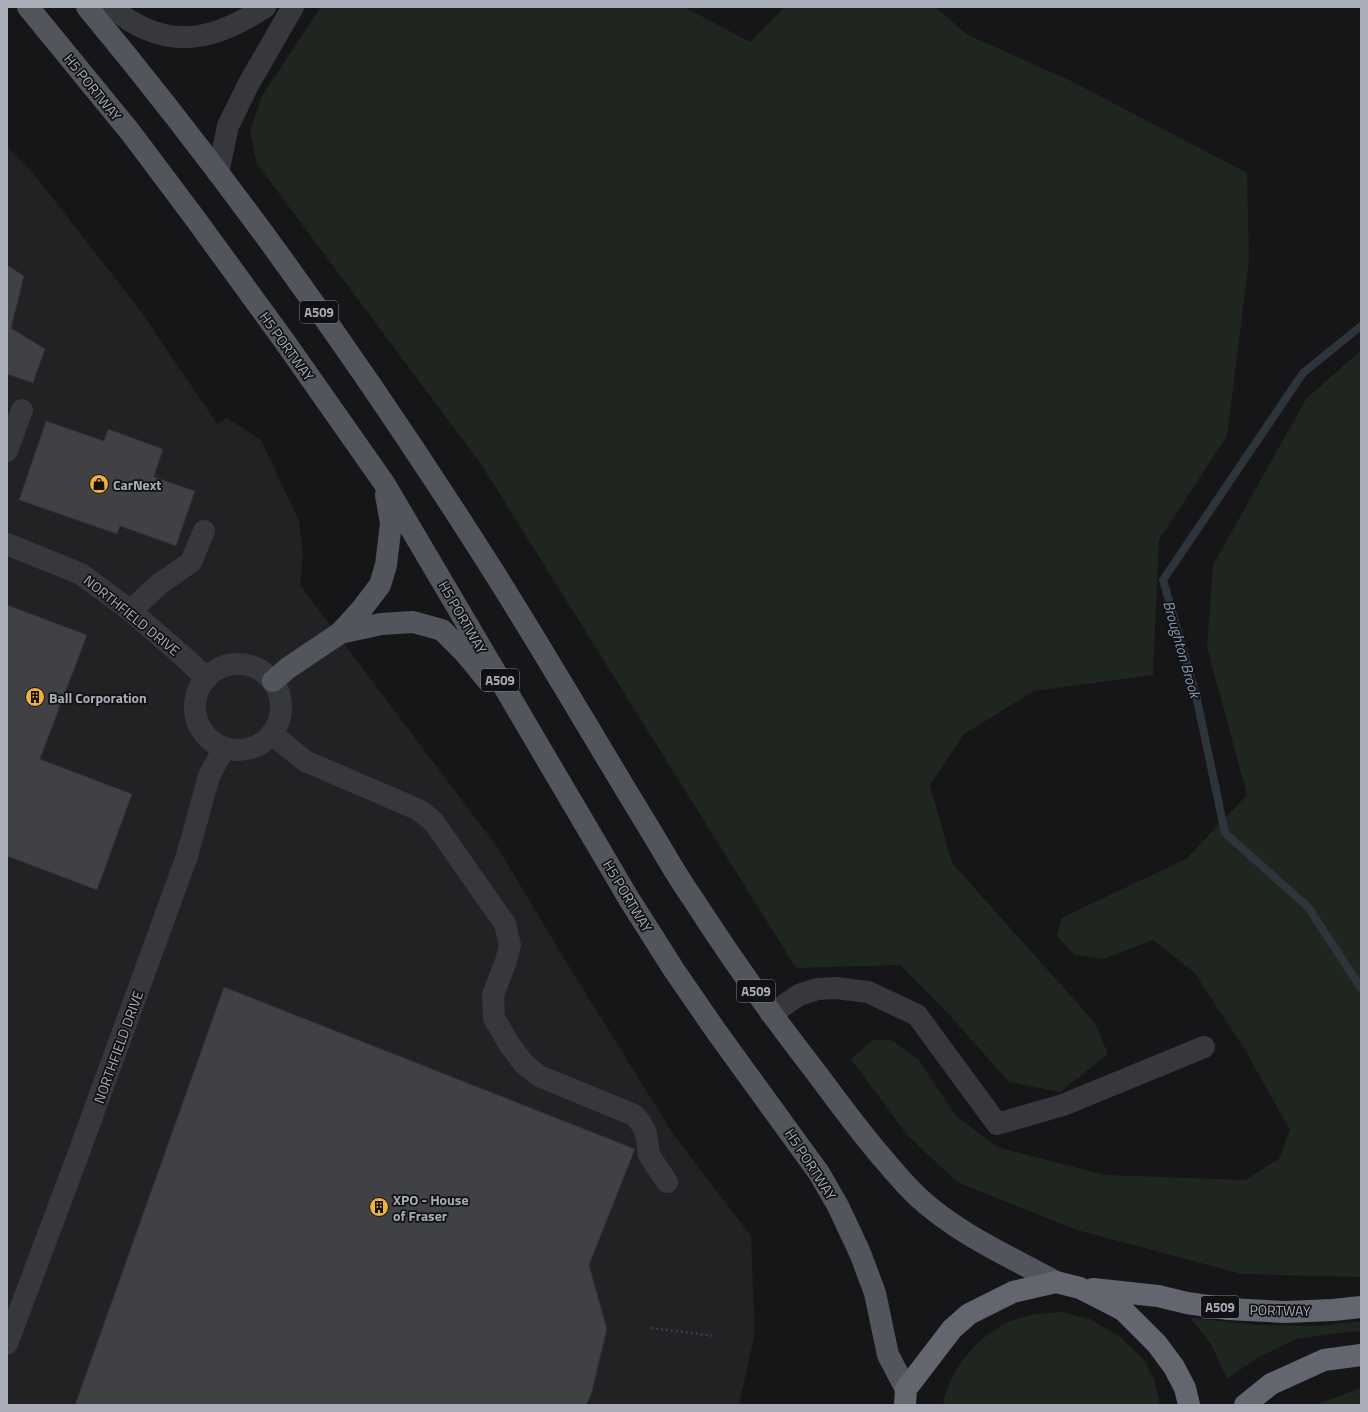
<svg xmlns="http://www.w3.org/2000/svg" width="1368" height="1412" font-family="'Titillium Web',sans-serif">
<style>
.built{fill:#222225}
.green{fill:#1e261f}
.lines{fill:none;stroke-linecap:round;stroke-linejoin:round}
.stream{stroke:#2c353c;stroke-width:8}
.building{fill:#404145;stroke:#303034}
.path{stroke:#3d3f44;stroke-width:2.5;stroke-dasharray:2 3;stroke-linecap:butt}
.minor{stroke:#37383d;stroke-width:22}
.major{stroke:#53555c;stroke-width:22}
.highway{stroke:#63666e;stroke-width:22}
.labels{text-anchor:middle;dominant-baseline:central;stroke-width:3.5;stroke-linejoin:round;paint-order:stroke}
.shield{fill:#111113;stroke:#7b7e86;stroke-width:1}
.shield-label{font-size:13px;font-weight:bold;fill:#a8adb8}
.street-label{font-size:14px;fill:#a8adb8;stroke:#111113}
.poi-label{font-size:14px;font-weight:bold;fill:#a8adb8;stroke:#111113;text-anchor:start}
.water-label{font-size:15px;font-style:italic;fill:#7f9bb3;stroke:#111113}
</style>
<rect width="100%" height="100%" fill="#161618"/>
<path class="built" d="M 7,147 L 33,173 L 143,314 L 217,424 L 227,418 L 261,440 L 299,521 L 303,554 L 300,585 L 498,848 L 565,960 L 674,1135 L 751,1236 L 755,1334 L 739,1405 L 7,1405 Z"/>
<path class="green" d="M 321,7 L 684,7 L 750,42 L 785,7 L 935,7 L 968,35 L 1071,81 L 1247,173 L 1249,260 L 1227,436 L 1159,540 L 1153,675 L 1034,691 L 964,734 L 930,785 L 952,863 L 1095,1023 L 1108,1054 L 1060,1092 L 1009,1082 L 955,1021 L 900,965 L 796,968 L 481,464 L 257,164 L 250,131 L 262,96 Z
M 1361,350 L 1361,1277 L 1242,1274 L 1077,1230 L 957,1182 L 907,1135 L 851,1059 L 873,1040 L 891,1040 L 919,1060 L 956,1116 L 997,1147 L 1105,1175 L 1245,1180 L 1279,1159 L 1290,1130 L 1245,1050 L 1194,972 L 1153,940 L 1103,959 L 1075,955 L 1057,936 L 1061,918 L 1186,859 L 1247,795 L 1207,647 L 1213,565 L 1306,399 Z
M 1061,1312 L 1090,1319 L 1119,1336 L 1144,1360 L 1155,1382 L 1160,1405 L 943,1405 C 950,1364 987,1325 1027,1316 C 1038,1313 1050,1313 1061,1312 Z
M 1190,1318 L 1259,1325 L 1316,1326 L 1361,1321 L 1361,1331 L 1330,1334 L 1296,1339 L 1257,1358 L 1227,1379 L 1211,1344 Z
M 1358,1389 L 1361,1389 L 1361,1405 L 1315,1405 Z"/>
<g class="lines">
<path class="stream" d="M 1361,326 L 1303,373 L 1163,580 L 1196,695 L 1225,833 L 1308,907 L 1361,988"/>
</g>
<path class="building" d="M 7,265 L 24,276 L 11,328 L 45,349 L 33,383 L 7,374 Z
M 46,421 L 104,441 L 108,429 L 163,449 L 154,477 L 195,491 L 176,546 L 120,526 L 117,534 L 19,500 Z
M 7,605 L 87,635 L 40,759 L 132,794 L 97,890 L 7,856 Z
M 224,987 L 635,1149 L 589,1265 L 607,1329 L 591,1395 L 586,1405 L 75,1405 Z"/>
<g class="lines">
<path class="path" d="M 651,1328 L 715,1336"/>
<path class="minor" d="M 112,7 C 118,11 123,17 129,20 C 178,51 221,36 265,7
M 218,173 L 228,126 L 248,85 L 293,7
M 7,451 L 22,410
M 7,544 L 81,574 L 131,611 L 185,658 L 206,678
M 131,611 L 158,585 L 191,562 L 204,531
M195 707a43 43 0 1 1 86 0a43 43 0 1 1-86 0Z
M 272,734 L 305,761 L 419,810 L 433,821 L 505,924 L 510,945 L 506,961 L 493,995 L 494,1018 L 509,1044 L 524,1064 L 539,1076 L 634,1115 L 640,1122 L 646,1133 L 649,1155 L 667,1182
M 771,1014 L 799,995 L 817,989 L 836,988 L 868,992 L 917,1015 L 997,1124 L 1063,1105 L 1204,1047
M 7,1344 L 75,1163 L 187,856 L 209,776 L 224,748"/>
<path class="major" d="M 28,7 L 131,133 L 197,221 L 285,342 L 384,483 L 629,899 L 674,970 L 716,1031 L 819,1173 L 838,1206 L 860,1253 L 875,1293 L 888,1355 L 906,1389
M 87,7 C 234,184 367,372 490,566 C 544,651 594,738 646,823 C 662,849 676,875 693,899 C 731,958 772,1016 815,1071 C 836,1099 857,1128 880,1155 C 892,1169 904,1184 918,1197 C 958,1234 1009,1256 1056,1282
M 340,633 L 381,624 L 413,622 L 442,630 L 465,653 L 488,681
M 273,681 L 288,668 L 340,633 L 361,610 L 380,585 L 386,565 L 391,523 L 386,495"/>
<path class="highway" d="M 1093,1289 L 1158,1296 L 1187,1303 L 1228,1309 L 1285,1312 L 1333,1310 L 1361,1307
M 905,1405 L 906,1389 L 952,1329 L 969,1314 L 1013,1292 L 1056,1282 L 1080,1288 L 1123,1310 L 1157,1344 L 1174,1367 L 1185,1388 L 1189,1405
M 1245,1405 L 1271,1384 L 1324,1360 L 1361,1355"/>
</g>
<defs>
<symbol id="shop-disc" viewBox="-11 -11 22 22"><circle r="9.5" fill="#f2b134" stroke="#111113"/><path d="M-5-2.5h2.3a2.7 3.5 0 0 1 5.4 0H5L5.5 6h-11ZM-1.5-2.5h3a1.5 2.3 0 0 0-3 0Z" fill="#111"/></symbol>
<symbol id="building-disc" viewBox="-11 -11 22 22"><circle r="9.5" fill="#f2b134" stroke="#111113"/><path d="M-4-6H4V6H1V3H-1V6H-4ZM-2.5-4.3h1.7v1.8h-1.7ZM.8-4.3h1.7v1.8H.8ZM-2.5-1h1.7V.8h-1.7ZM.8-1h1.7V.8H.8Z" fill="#111"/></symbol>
</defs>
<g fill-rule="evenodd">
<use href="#shop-disc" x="88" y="473" width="22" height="22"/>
<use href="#building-disc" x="24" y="686" width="22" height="22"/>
<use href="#building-disc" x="368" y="1196" width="22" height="22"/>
</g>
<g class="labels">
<g class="shield">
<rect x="300" y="301" width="38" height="22" rx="3"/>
<rect x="481" y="669" width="38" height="22" rx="3"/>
<rect x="737" y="980" width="38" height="22" rx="3"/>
<rect x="1201" y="1296" width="38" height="22" rx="3"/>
</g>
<g class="shield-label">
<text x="319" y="312">A509</text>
<text x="500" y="680">A509</text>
<text x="756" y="991">A509</text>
<text x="1220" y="1307">A509</text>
</g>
<g class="street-label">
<text transform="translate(93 87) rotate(51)">H5 PORTWAY</text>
<text transform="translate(287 346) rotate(54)">H5 PORTWAY</text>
<text transform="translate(132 615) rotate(39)">NORTHFIELD DRIVE</text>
<text transform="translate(463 617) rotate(60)">H5 PORTWAY</text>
<text transform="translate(628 896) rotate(59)">H5 PORTWAY</text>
<text transform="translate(118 1047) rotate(-70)">NORTHFIELD DRIVE</text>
<text transform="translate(811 1164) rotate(57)">H5 PORTWAY</text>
<text transform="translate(1280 1310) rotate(1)">PORTWAY</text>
</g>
<g class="poi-label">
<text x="113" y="484">CarNext</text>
<text x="49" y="697">Ball Corporation</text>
<text x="393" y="1199">XPO - House<tspan x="393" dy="16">of Fraser</tspan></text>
</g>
<g class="water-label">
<text transform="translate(1182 649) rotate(74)">Broughton Brook</text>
</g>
</g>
<rect width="1368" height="1412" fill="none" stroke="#a8adb8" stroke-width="16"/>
</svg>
